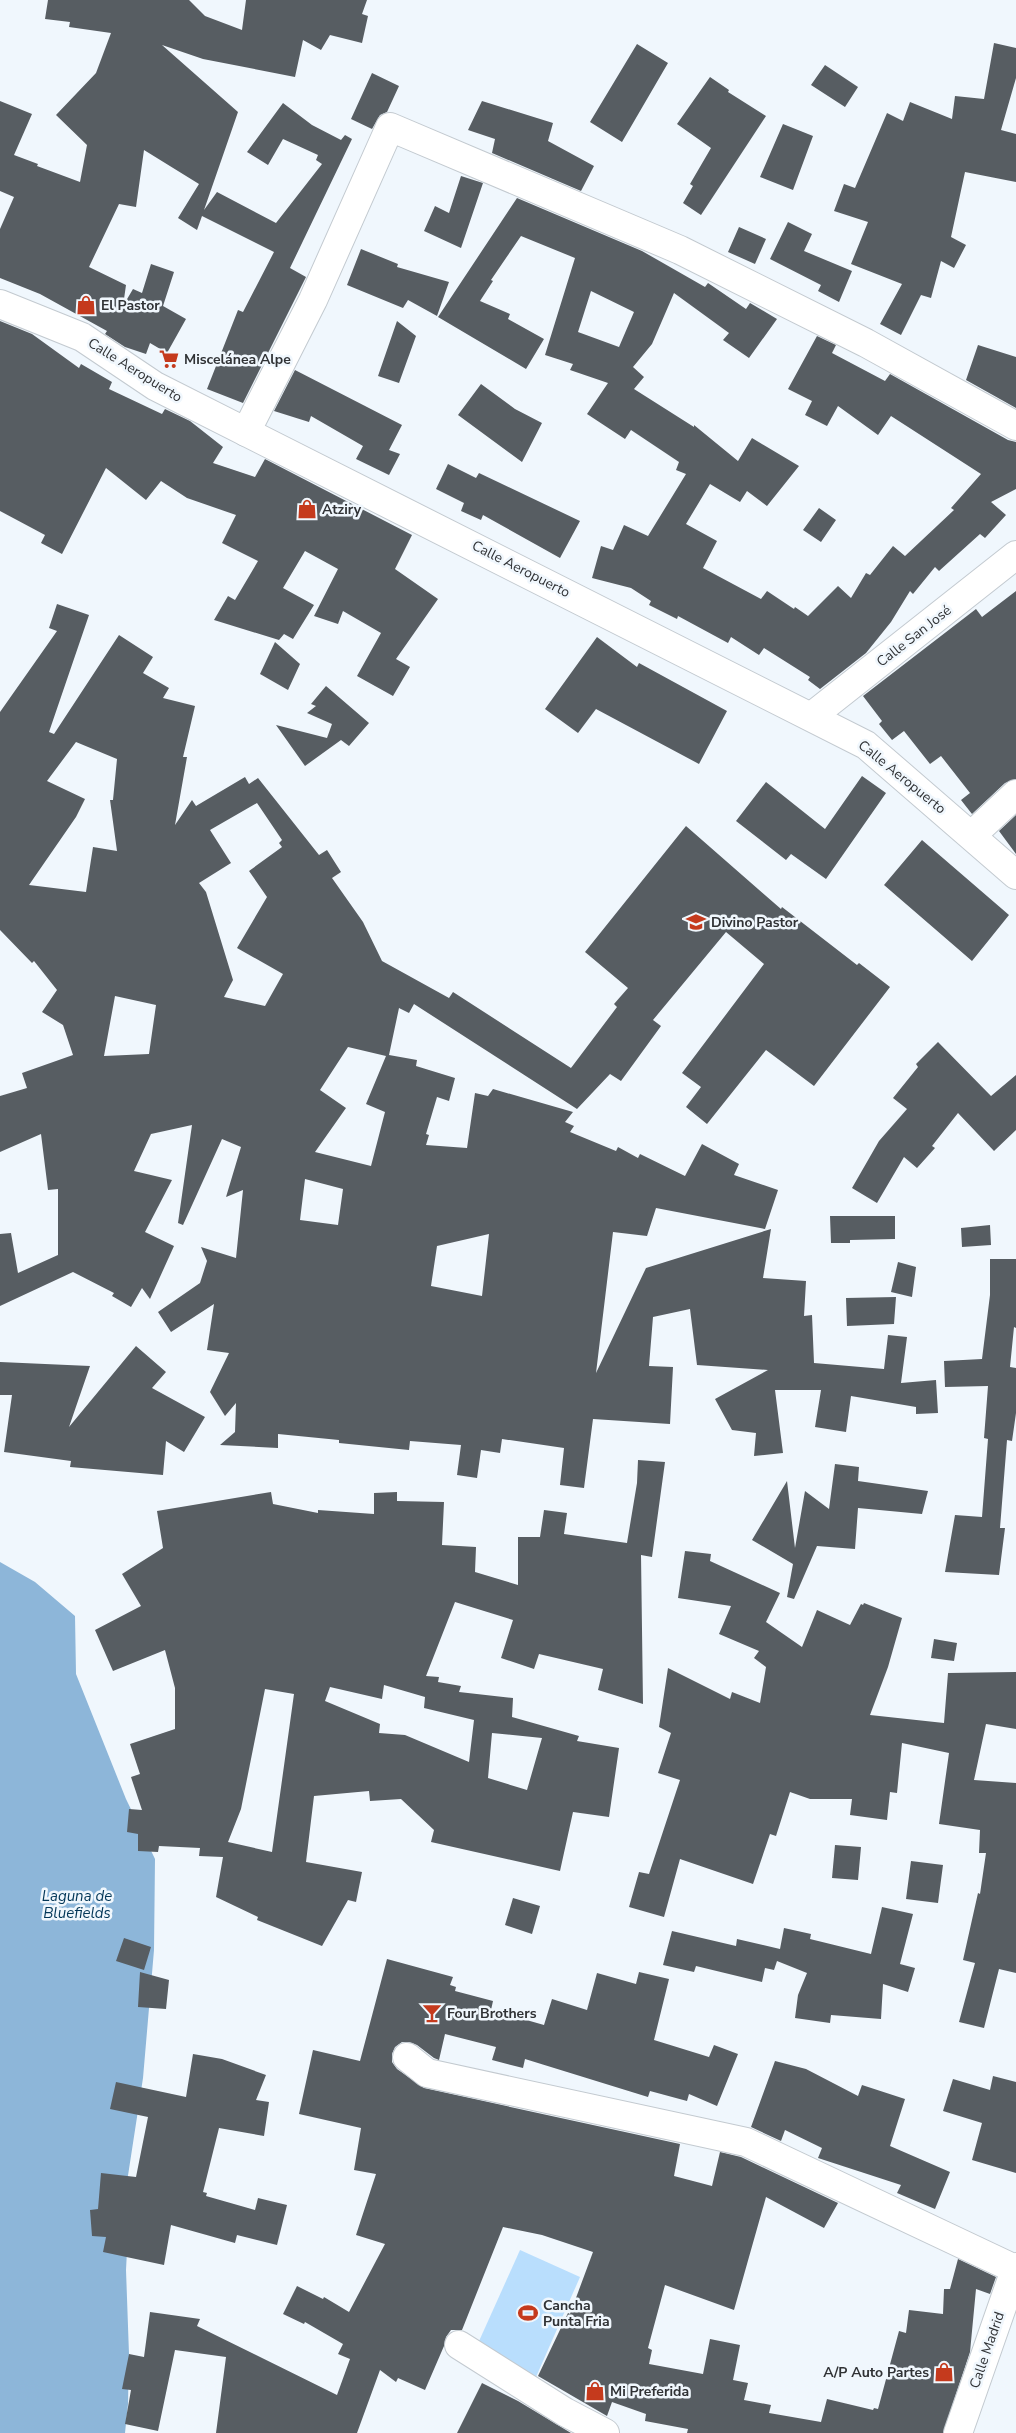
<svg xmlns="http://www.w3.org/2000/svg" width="1016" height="2433" font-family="'Nunito Sans',sans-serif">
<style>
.green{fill:#b9defd}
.water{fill:#8db6d9}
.building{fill:#575d62;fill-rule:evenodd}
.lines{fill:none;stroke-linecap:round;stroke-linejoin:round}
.minor-casing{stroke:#c3cad0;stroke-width:30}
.tertiary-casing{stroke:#c3cad0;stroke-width:30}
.minor{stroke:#fff;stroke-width:28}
.tertiary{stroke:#fff;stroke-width:28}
.labels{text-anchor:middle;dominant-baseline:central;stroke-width:5;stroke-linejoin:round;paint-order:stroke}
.poi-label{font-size:14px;font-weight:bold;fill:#303235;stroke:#f0f7fd;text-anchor:start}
.street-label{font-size:14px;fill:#303235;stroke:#f0f7fd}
.water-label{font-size:15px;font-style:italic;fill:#033758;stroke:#f0f7fd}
</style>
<rect width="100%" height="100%" fill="#f0f7fd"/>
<path class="green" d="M 520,2250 L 580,2277 L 536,2377 L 475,2350 Z"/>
<path class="water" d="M 0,1562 L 35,1582 L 75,1616 L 76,1674 L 126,1799 L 155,1859 L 154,1950 L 143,2078 L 125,2195 L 129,2212 L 126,2270 L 129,2354 L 128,2404 L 125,2433 L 0,2433 Z"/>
<path class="building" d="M 48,0 L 189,0 L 205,16 L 242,30 L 246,0 L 367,0 L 362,14 L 368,16 L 362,43 L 330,35 L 321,50 L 303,40 L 295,77 L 203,59 L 162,45 L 238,112 L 204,210 L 217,192 L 276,223 L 322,164 L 316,160 L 318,155 L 283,139 L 268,165 L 247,152 L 283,103 L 312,125 L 341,140 L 345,135 L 352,139 L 290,268 L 306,277 L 243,403 L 207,389 L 238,310 L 243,312 L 274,252 L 202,216 L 197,230 L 178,218 L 199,184 L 144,150 L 136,207 L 119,204 L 89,267 L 126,285 L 123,306 L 133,289 L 142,293 L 151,264 L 174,272 L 163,306 L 186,319 L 167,353 L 150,343 L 146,354 L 125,347 L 105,334 L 107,331 L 40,294 L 0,278 L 0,229 L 14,197 L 0,191 L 0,101 L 32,114 L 14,155 L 38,164 L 37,166 L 80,182 L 87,145 L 56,115 L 96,73 L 111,33 L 69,27 L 70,22 L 45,19 Z
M 994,43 L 1016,48 L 1016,78 L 1001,130 L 1016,134 L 1016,182 L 965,172 L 951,237 L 966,245 L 954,268 L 941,261 L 931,298 L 921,295 L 901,335 L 880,324 L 902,284 L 851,264 L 868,222 L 834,211 L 844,184 L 855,188 L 887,113 L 903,121 L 910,102 L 952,119 L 955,96 L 984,99 Z
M 637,44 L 668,63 L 622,142 L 590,122 Z
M 825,65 L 858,87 L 845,107 L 811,85 Z
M 372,73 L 399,86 L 387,112 L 380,115 L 372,129 L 351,119 Z
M 710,77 L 729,90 L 728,92 L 766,116 L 701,215 L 683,203 L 693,186 L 690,184 L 711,148 L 677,124 Z
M 482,101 L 553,123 L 548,141 L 594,166 L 581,191 L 492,153 L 495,139 L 468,130 Z
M 783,124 L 813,136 L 793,190 L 760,177 Z
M 461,176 L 483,183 L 461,248 L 424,231 L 435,206 L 449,213 Z
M 517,198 L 642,251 L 705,287 L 708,283 L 746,309 L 750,303 L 777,319 L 749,358 L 723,340 L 729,333 L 674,293 L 652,344 L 633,367 L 644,377 L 634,389 L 694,427 L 694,425 L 738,461 L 752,438 L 799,466 L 767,506 L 747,491 L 740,502 L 710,484 L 686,524 L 717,541 L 703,568 L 761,599 L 767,591 L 794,609 L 795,607 L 808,616 L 838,586 L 851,598 L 866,573 L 870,575 L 893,546 L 905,556 L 954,510 L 951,508 L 981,474 L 891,416 L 878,435 L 838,406 L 827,426 L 805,415 L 812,401 L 788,389 L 817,336 L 836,345 L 832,353 L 885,381 L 890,374 L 1008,440 L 1016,442 L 1016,489 L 991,502 L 1006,515 L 985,538 L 980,534 L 939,571 L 935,567 L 913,594 L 910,591 L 891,622 L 866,653 L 820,689 L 808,680 L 810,677 L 764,648 L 759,655 L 731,637 L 728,643 L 678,616 L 677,619 L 649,605 L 651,601 L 631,588 L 592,578 L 601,546 L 613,550 L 624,525 L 648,536 L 686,474 L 676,470 L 679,462 L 631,430 L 625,439 L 587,414 L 608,383 L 570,370 L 573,364 L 545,355 L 575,258 L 521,236 L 491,280 L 493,281 L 480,301 L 510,314 L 508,319 L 544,339 L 526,369 L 438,317 ZM 591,291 L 634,312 L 619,347 L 578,332 Z
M 788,222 L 812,234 L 804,251 L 852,271 L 839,302 L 818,291 L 821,285 L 770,259 Z
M 739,227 L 766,239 L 755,264 L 728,252 Z
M 361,249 L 398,264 L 397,267 L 449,282 L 437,316 L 408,300 L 403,308 L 347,285 Z
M 0,321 L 32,334 L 79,368 L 81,364 L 112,382 L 109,389 L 162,414 L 165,409 L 190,421 L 223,447 L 213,463 L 255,477 L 265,459 L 412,535 L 395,569 L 438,599 L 396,659 L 410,667 L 393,696 L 357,676 L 381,633 L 343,611 L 338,624 L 314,616 L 338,569 L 305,551 L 283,588 L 314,605 L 293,639 L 284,634 L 279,640 L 214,620 L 228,596 L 235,600 L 258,561 L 222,543 L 236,515 L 187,498 L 161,481 L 146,500 L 106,468 L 62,554 L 41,543 L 45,535 L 0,511 Z
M 397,321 L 416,336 L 399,383 L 378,376 Z
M 978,345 L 1016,357 L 1016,408 L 966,380 Z
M 295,370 L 402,425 L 389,450 L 400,454 L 389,475 L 356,459 L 363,446 L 311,416 L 309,422 L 274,411 Z
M 481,384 L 515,409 L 542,423 L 522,462 L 458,415 Z
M 448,464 L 476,478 L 479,473 L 580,521 L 560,558 L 483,515 L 481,520 L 461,511 L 464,503 L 436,489 Z
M 819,508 L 836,520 L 821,542 L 803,530 Z
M 1016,591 L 1016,779 L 1005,783 L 972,814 L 961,800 L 970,793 L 941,756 L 930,764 L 904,731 L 892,740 L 879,724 L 882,721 L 863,696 L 976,609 L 982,617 Z
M 57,604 L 89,615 L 49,732 L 54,734 L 119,635 L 153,657 L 143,673 L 169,688 L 163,698 L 195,706 L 183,757 L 187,757 L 175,825 L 192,800 L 196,806 L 245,777 L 249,784 L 258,778 L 319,855 L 327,850 L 341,872 L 332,878 L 363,922 L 382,961 L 449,998 L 453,992 L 571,1068 L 617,1007 L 614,1004 L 628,988 L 585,952 L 686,826 L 781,909 L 782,907 L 857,965 L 859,963 L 890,987 L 814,1086 L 766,1050 L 707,1124 L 686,1107 L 701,1087 L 682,1073 L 764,964 L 726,932 L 653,1020 L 661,1026 L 621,1081 L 610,1074 L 577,1109 L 414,1004 L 409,1013 L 399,1008 L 389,1055 L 417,1060 L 416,1066 L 455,1078 L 449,1101 L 437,1097 L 426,1134 L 429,1135 L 426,1145 L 467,1148 L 475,1093 L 488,1096 L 493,1089 L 573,1112 L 565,1122 L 574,1126 L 570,1132 L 616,1151 L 618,1147 L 638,1158 L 640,1154 L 685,1176 L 702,1144 L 739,1164 L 734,1175 L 778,1190 L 765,1229 L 656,1208 L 647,1236 L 613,1232 L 596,1373 L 646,1268 L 771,1229 L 763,1278 L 806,1281 L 804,1316 L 812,1315 L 814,1363 L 884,1369 L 888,1335 L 907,1337 L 901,1383 L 936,1380 L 938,1413 L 916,1414 L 916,1407 L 851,1396 L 846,1432 L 815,1427 L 821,1390 L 775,1390 L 783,1453 L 754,1456 L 756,1433 L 732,1430 L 715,1399 L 768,1370 L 697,1365 L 690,1309 L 653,1317 L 649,1366 L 673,1367 L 670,1424 L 593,1419 L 584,1488 L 560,1485 L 564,1448 L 502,1439 L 500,1453 L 481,1450 L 477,1478 L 457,1475 L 461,1445 L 410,1441 L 409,1450 L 339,1443 L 339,1440 L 278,1434 L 278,1448 L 220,1445 L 235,1432 L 236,1403 L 225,1416 L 210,1392 L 229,1353 L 207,1350 L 214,1304 L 171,1332 L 158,1312 L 200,1283 L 207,1261 L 201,1247 L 236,1258 L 243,1190 L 226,1197 L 241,1147 L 222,1139 L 183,1225 L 178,1223 L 192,1125 L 151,1134 L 134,1171 L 172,1180 L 145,1232 L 174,1246 L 150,1299 L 142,1288 L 131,1307 L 112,1296 L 114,1293 L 73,1272 L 0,1306 L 0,1234 L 11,1233 L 18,1273 L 58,1255 L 58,1189 L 48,1190 L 41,1134 L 0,1152 L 0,1096 L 27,1088 L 22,1073 L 73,1055 L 63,1025 L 42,1012 L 57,990 L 34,961 L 32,963 L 0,930 L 0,712 L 57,631 L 49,628 ZM 76,742 L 117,759 L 113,800 L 110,800 L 117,851 L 93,847 L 86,892 L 29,885 L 76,817 L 85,799 L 47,781 ZM 257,803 L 282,840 L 279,843 L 282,847 L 249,871 L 267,897 L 237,948 L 283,974 L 265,1006 L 224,997 L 233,980 L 206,892 L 199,883 L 231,863 L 210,830 ZM 115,996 L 156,1005 L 149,1054 L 104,1056 ZM 348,1047 L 386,1056 L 366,1104 L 385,1112 L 371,1166 L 315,1152 L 346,1108 L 320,1090 ZM 305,1179 L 343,1189 L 338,1225 L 300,1220 ZM 489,1234 L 482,1296 L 431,1286 L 437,1246 Z
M 597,637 L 637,667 L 639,663 L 727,711 L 699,764 L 596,709 L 578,733 L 545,709 Z
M 275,642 L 300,664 L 288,690 L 260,674 Z
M 326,686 L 369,723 L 349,746 L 341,740 L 305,766 L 276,725 L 327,738 L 332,724 L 307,713 L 316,706 L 311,704 Z
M 862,776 L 886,793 L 826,879 L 791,854 L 786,860 L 736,821 L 766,782 L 825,829 Z
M 1016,815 L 1016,854 L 999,831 Z
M 922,840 L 1009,915 L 972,961 L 884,885 Z
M 938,1042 L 991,1096 L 1016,1075 L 1016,1130 L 994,1151 L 958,1113 L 932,1146 L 935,1148 L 917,1168 L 904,1157 L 877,1203 L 852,1188 L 879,1141 L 907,1109 L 893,1098 L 918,1067 L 916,1064 Z
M 830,1216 L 895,1216 L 895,1239 L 850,1240 L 850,1243 L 831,1243 Z
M 990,1225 L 991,1245 L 962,1247 L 961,1228 Z
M 990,1259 L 1016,1259 L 1016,1328 L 1014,1327 L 1010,1367 L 1016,1368 L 1016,1413 L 1012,1441 L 1007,1440 L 1000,1528 L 1005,1528 L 999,1575 L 945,1572 L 955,1515 L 982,1517 L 988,1439 L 984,1438 L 988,1386 L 945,1387 L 944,1361 L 982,1359 L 990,1295 Z
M 898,1262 L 916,1267 L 912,1297 L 891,1292 Z
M 896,1297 L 894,1324 L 847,1326 L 846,1298 Z
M 136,1346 L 166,1372 L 152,1388 L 205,1417 L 184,1452 L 166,1441 L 163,1475 L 70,1467 L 71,1461 L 4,1452 L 12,1395 L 0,1395 L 0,1362 L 90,1366 L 69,1427 Z
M 638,1460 L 665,1462 L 652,1557 L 641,1555 L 643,1704 L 598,1690 L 603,1669 L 539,1654 L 534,1669 L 501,1658 L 513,1620 L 455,1602 L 426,1676 L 439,1677 L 438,1682 L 461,1686 L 459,1692 L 513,1698 L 512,1717 L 579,1736 L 577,1741 L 619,1748 L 609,1817 L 573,1812 L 560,1871 L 431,1842 L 434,1830 L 401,1799 L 370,1801 L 369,1791 L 314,1796 L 306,1862 L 362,1872 L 356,1902 L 348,1900 L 322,1946 L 257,1920 L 258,1917 L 216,1897 L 223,1857 L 199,1856 L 200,1848 L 159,1846 L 158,1852 L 138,1851 L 138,1834 L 127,1832 L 129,1809 L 142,1810 L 131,1777 L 140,1774 L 130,1744 L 175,1729 L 175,1688 L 165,1650 L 113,1671 L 95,1630 L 141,1606 L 122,1574 L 163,1548 L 157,1511 L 271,1492 L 273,1504 L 318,1513 L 318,1510 L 374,1514 L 374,1493 L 397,1492 L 397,1501 L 444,1502 L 442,1545 L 476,1547 L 475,1572 L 518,1585 L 518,1537 L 540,1537 L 544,1510 L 567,1513 L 564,1534 L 627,1543 L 637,1483 ZM 384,1685 L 425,1697 L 424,1708 L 474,1720 L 469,1762 L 405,1735 L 379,1733 L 380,1724 L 325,1701 L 330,1687 L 382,1699 ZM 265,1689 L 294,1694 L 272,1852 L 228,1842 L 241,1809 ZM 492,1733 L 542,1738 L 527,1790 L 488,1778 Z
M 835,1464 L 859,1467 L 858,1481 L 928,1491 L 922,1514 L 858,1508 L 855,1549 L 817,1546 L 794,1599 L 787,1597 L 793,1564 L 752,1540 L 787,1481 L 795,1548 L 805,1491 L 829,1509 Z
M 685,1551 L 711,1554 L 710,1561 L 780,1593 L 766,1622 L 802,1647 L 817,1610 L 850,1625 L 861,1604 L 863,1605 L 864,1603 L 902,1618 L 888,1667 L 870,1715 L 944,1723 L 948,1673 L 1016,1672 L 1016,1729 L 986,1724 L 974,1780 L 1016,1783 L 1016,1973 L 999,1969 L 984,2028 L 959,2022 L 975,1963 L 963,1960 L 978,1893 L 980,1894 L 986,1853 L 979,1853 L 980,1830 L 939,1824 L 949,1753 L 902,1743 L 897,1793 L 890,1792 L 887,1820 L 850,1815 L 852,1799 L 810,1799 L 790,1792 L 776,1836 L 770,1834 L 753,1884 L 680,1859 L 664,1917 L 629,1907 L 639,1872 L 649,1874 L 680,1780 L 658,1773 L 671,1733 L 659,1727 L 668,1668 L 730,1699 L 732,1692 L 760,1703 L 766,1667 L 754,1658 L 759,1651 L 719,1634 L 731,1606 L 678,1598 Z
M 934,1639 L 957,1643 L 954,1661 L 931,1658 Z
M 835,1845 L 861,1847 L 858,1880 L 832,1878 Z
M 911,1861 L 943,1865 L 938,1903 L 906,1899 Z
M 513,1898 L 540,1906 L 532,1934 L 505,1925 Z
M 882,1907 L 913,1914 L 900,1964 L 915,1968 L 908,1992 L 883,1984 L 881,2019 L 831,2015 L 830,2023 L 795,2018 L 798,1995 L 807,1973 L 777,1961 L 774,1970 L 765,1968 L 762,1982 L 696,1966 L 694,1972 L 663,1965 L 672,1931 L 736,1946 L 737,1939 L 780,1949 L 784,1928 L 811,1934 L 810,1939 L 871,1954 Z
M 124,1938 L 151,1947 L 144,1970 L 116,1961 Z
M 387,1959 L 453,1977 L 450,1985 L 456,1987 L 455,1991 L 493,2001 L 491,2010 L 544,2025 L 552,1999 L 587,2010 L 597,1973 L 636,1984 L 639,1972 L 669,1979 L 654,2040 L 709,2057 L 714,2045 L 738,2054 L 717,2106 L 689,2094 L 687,2101 L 650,2091 L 648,2097 L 525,2059 L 523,2068 L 492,2060 L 496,2047 L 445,2034 L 439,2060 L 434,2058 L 417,2045 L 409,2042 L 402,2042 L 395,2047 L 392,2054 L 392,2062 L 397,2069 L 424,2088 L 680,2144 L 674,2176 L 712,2186 L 720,2152 L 741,2157 L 838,2203 L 824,2228 L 766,2197 L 734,2310 L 665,2285 L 648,2348 L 652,2350 L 649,2364 L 703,2374 L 710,2339 L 740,2345 L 733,2380 L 748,2383 L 744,2400 L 771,2405 L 769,2413 L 821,2422 L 827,2399 L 873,2410 L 874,2408 L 878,2409 L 899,2331 L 906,2333 L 909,2310 L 943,2314 L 944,2289 L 950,2289 L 958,2259 L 996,2277 L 990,2294 L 976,2289 L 970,2352 L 943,2433 L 687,2433 L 688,2429 L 645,2421 L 646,2414 L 612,2402 L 607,2416 L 538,2376 L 568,2313 L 570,2314 L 593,2252 L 542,2235 L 503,2227 L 462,2330 L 451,2330 L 446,2337 L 444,2346 L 425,2390 L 398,2378 L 396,2382 L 380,2370 L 357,2433 L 216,2433 L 226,2357 L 175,2350 L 158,2431 L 125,2424 L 131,2390 L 122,2389 L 129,2354 L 144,2357 L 150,2312 L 200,2319 L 197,2326 L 337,2395 L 350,2359 L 338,2354 L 343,2344 L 305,2322 L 304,2324 L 283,2314 L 297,2286 L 323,2299 L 324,2297 L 349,2312 L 385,2244 L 356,2235 L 376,2174 L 354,2170 L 361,2128 L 299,2114 L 313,2050 L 360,2061 Z
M 140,1972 L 169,1980 L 166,2009 L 138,2007 Z
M 193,2054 L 222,2059 L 266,2075 L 256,2100 L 269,2102 L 264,2136 L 219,2128 L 203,2192 L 207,2193 L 206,2196 L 255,2210 L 258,2198 L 287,2205 L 277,2245 L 237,2235 L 235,2243 L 171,2225 L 164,2265 L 103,2252 L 106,2237 L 92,2236 L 90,2210 L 98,2209 L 101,2173 L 136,2177 L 148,2117 L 110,2109 L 116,2082 L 186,2097 Z
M 775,2061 L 806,2069 L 858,2096 L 862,2085 L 905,2099 L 890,2146 L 950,2172 L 935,2209 L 897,2193 L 901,2185 L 818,2158 L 822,2148 L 785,2130 L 781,2141 L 751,2127 Z
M 993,2076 L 1016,2082 L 1016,2173 L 972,2160 L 982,2123 L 943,2111 L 953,2079 L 990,2090 Z
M 482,2383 L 518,2401 L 571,2433 L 457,2433 Z"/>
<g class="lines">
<defs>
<path id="minor" d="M 246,432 L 313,300 L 390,127 L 680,250 L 866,343 L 1016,426
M 812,716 L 1016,555
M 972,835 L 1016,794
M 407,2057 L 427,2073 L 746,2142 L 1015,2269
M 459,2345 L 565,2412 L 605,2433
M 958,2433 L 1016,2267"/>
<path id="tertiary" d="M 0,304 L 82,337 L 155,386 L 866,745 L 1016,875"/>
</defs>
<use href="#minor" class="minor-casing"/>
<use href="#tertiary" class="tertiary-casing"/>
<use href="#minor" class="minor"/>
<use href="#tertiary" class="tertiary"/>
</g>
<defs>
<symbol id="shop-bare" viewBox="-9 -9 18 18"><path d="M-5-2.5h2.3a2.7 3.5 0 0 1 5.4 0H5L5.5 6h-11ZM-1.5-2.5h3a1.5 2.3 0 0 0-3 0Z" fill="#c53a1d" stroke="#f0f7fd" stroke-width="2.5" paint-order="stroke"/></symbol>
<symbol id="supermarket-bare" viewBox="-9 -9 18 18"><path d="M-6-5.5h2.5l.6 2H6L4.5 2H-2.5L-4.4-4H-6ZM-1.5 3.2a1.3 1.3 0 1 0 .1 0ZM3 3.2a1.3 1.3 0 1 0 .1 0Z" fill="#c53a1d" stroke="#f0f7fd" stroke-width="2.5" paint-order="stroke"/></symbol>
<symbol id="university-bare" viewBox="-9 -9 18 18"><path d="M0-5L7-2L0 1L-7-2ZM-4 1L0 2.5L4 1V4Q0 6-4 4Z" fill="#c53a1d" stroke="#f0f7fd" stroke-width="2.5" paint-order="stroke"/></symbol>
<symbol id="bar-bare" viewBox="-9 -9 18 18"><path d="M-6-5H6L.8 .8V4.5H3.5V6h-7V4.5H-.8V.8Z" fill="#c53a1d" stroke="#f0f7fd" stroke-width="2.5" paint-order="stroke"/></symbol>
<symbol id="stadium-bare" viewBox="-9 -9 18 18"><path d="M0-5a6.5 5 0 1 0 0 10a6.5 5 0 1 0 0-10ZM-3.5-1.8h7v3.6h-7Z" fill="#c53a1d" stroke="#f0f7fd" stroke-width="2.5" paint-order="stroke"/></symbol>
</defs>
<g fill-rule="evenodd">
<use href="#shop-bare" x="72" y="291" width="28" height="28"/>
<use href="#supermarket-bare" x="155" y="345" width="28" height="28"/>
<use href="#shop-bare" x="293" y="495" width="28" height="28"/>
<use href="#university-bare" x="682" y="908" width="28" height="28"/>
<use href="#bar-bare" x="418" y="1999" width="28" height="28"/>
<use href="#stadium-bare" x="514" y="2299" width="28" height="28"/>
<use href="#shop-bare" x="930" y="2358" width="28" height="28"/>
<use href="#shop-bare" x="581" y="2377" width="28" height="28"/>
</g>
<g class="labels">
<g class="poi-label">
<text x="101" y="305">El Pastor</text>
<text x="184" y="359">Miscelánea Alpe</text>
<text x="322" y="509">Atziry</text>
<text x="711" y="922">Divino Pastor</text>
<text x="447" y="2013">Four Brothers</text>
<text x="543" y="2305">Cancha<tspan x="543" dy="16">Punta Fria</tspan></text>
<text x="929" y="2372" text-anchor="end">A/P Auto Partes</text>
<text x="610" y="2391">Mi Preferida</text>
</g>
<g class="street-label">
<text transform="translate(135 370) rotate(32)">Calle Aeropuerto</text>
<text transform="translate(521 569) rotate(27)">Calle Aeropuerto</text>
<text transform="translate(914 636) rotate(-38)">Calle San José</text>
<text transform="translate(902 777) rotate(39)">Calle Aeropuerto</text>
<text transform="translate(987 2350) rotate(-71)">Calle Madrid</text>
</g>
<g class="water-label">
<text x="77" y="1896">Laguna de<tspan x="77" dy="17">Bluefields</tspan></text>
</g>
</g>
</svg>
